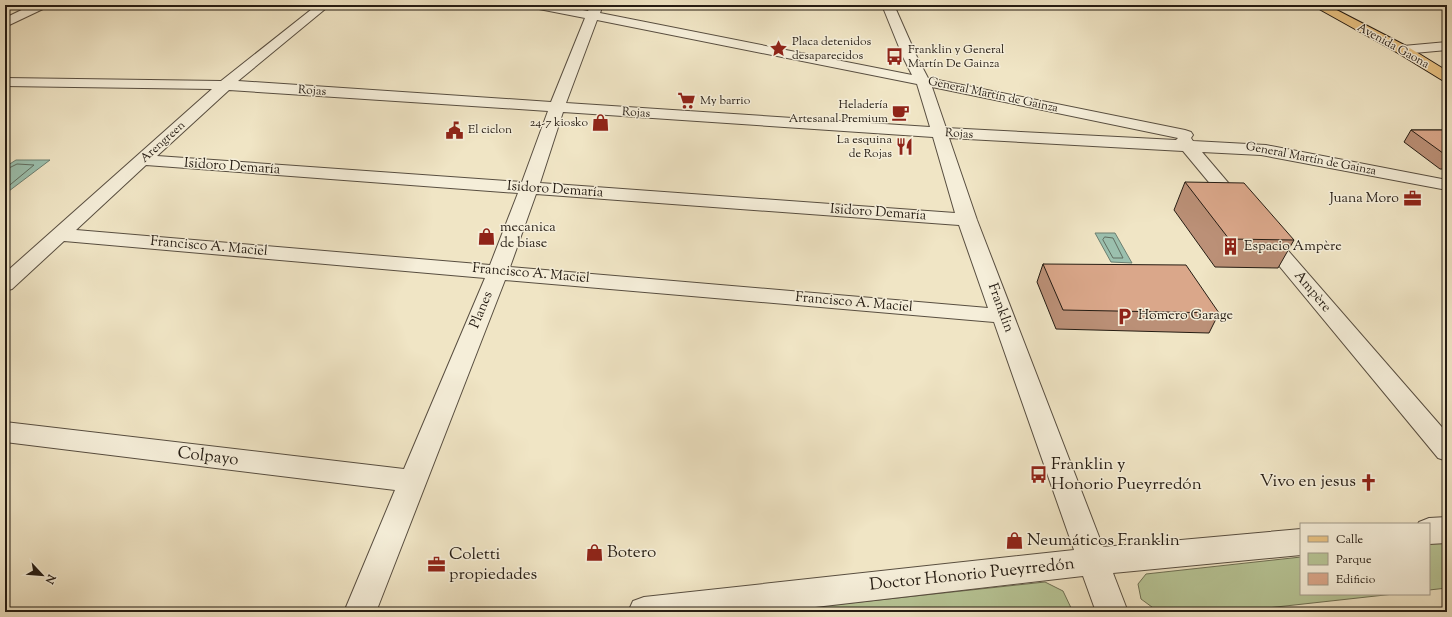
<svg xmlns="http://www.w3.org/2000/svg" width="1452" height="617" font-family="'Sorts Mill Goudy',serif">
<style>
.green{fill:#b7c596;stroke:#6e7054}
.water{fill:#9bc0ae;stroke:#6c7e70}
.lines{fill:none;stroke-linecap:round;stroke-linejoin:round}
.shore{stroke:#606e60;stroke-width:1}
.minor-casing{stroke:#584e40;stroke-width:2}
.major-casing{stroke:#251c13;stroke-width:2}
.minor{fill:#f5eed9;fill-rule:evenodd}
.major{fill:#e8c282;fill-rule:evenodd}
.wall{fill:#bb9077;stroke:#251c13}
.building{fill:#daa78a;stroke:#251c13}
.labels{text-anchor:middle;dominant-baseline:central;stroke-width:3;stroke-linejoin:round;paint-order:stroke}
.far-poi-label{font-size:12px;fill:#251c13;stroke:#f5eed9;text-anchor:start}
.far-street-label{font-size:12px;fill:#251c13;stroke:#f5eed9}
.street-label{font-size:14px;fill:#251c13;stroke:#f5eed9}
.poi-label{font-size:14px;fill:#251c13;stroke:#f5eed9;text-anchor:start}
.near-street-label{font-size:17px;fill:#251c13;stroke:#f5eed9}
.near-poi-label{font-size:17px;fill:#251c13;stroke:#f5eed9;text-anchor:start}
</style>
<rect width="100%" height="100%" fill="#f0e5c5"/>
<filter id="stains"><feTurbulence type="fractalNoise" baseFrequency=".005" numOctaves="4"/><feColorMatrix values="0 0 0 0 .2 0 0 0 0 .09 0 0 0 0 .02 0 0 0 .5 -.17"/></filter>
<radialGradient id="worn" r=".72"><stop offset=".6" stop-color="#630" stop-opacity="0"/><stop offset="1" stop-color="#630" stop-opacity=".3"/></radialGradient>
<path class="green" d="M 1447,541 L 1447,588 L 1429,590 L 1429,543 Z
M 1301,557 L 1301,594 L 1394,594 L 1231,612 L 1162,612 L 1156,610 L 1141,599 L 1138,584 L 1146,574 Z
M 1045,582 L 1063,591 L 1073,612 L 767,612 Z"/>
<path class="water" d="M 16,160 L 50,160 L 5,194 L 5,167 Z
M 1095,233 L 1115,233 L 1132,263 L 1111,262 Z"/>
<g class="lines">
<path class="shore" d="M 5,170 L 17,164 L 34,165 L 5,189
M 1105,237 L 1113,238 L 1123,258 L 1113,258 L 1103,240 Z"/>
<defs>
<path id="minor" d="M 32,5 L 47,5 L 45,8 L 5,27 L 5,18 Z
M 317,5 L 330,5 L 238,81 L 551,102 L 585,18 L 539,9 L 533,5 L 557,5 L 588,11 L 591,5 L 603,5 L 600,13 L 912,75 L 903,57 L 882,5 L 894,5 L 917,57 L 928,78 L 1185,130 L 1191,132 L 1193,135 L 1191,138 L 1193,141 L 1266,145 L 1447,180 L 1447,190 L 1261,155 L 1202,152 L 1248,206 L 1246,210 L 1239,212 L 1232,210 L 1183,151 L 949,138 L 977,220 L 1103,547 L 1301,529 L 1301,555 L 1113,573 L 1128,612 L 1096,612 L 1083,576 L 772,612 L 628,612 L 633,601 L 644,597 L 1074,550 L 994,322 L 505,280 L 376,612 L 344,612 L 395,490 L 5,442 L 5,422 L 404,469 L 485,278 L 64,241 L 12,289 L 5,291 L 5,273 L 212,89 L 5,86 L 5,78 L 221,81 ZM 597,20 L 917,84 L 930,127 L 566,103 ZM 932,87 L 1178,138 L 1176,140 L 946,128 ZM 229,90 L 548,111 L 522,182 L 157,156 ZM 563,112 L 933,137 L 955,213 L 540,183 ZM 146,165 L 518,193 L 490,265 L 76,230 ZM 536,194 L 959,225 L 988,308 L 510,267 Z
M 1447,42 L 1447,50 L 1403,54 L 1398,53 L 1396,50 L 1398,47 L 1403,46 Z
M 1264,229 L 1271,231 L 1447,433 L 1447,461 L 1438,458 L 1257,239 L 1254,235 L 1257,231 Z
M 1447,517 L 1447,543 L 1429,544 L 1429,524 L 1418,524 L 1419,522 L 1429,518 Z"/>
<path id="major" d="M 1312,5 L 1327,5 L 1408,47 L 1447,71 L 1447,81 L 1442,80 L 1398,53 Z"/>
</defs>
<use href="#minor" class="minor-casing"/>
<use href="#major" class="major-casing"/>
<use href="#minor" class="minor"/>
<use href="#major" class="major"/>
</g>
<path class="wall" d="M 1411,130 L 1447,130 L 1447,169 L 1440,169 L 1404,142 Z
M 1185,182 L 1294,240 L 1278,268 L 1215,267 L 1174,210 Z
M 1043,264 L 1219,313 L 1209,333 L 1056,329 L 1037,282 Z"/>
<path class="building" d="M 1411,130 L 1447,130 L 1447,156 Z
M 1185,182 L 1244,183 L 1294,240 L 1229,239 Z
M 1043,264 L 1186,265 L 1219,313 L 1063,310 Z"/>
<defs>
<symbol id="sight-bare" viewBox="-9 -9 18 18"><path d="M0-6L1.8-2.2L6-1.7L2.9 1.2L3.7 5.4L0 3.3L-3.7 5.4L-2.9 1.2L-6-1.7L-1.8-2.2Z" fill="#8f2418" stroke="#f5eed9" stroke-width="2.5" paint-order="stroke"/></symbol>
<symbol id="bus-bare" viewBox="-9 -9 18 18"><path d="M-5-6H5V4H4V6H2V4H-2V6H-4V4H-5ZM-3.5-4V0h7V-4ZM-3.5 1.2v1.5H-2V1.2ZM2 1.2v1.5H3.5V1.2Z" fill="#8f2418" stroke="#f5eed9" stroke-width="2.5" paint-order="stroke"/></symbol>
<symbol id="supermarket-bare" viewBox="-9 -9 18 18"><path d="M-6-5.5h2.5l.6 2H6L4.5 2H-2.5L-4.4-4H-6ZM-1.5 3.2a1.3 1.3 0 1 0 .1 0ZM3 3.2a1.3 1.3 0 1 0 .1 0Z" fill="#8f2418" stroke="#f5eed9" stroke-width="2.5" paint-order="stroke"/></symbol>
<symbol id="cafe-bare" viewBox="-9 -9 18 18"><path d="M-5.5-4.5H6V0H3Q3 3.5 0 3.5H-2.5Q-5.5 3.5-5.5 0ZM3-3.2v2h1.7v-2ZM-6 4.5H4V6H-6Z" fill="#8f2418" stroke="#f5eed9" stroke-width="2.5" paint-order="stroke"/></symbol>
<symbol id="shop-bare" viewBox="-9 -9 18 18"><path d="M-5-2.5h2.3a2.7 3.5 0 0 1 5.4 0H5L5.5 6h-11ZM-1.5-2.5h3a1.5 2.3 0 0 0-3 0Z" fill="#8f2418" stroke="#f5eed9" stroke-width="2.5" paint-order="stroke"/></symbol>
<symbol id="civic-bare" viewBox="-9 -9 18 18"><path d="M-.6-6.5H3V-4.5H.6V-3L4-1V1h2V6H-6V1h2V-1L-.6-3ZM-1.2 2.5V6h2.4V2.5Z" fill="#8f2418" stroke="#f5eed9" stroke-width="2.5" paint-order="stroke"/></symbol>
<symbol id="restaurant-bare" viewBox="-9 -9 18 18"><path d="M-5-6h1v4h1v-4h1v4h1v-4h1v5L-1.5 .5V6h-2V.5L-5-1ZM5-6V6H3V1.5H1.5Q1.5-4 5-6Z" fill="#8f2418" stroke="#f5eed9" stroke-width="2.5" paint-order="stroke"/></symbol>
<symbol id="office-bare" viewBox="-9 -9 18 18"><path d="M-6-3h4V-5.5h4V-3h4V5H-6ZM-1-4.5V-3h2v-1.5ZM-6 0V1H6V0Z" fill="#8f2418" stroke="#f5eed9" stroke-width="2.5" paint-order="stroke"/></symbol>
<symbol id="building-bare" viewBox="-9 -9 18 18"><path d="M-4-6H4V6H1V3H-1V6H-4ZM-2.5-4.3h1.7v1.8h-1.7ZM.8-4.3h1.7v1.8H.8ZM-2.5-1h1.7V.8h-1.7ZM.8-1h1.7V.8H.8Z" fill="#8f2418" stroke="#f5eed9" stroke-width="2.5" paint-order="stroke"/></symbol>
<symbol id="parking-bare" viewBox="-9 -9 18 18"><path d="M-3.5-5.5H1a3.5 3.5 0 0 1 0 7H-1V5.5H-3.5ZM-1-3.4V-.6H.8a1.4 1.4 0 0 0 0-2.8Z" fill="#8f2418" stroke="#f5eed9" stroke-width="2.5" paint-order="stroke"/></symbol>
<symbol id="church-bare" viewBox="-9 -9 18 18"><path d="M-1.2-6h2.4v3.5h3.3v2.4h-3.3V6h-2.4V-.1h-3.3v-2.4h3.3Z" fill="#8f2418" stroke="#f5eed9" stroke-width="2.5" paint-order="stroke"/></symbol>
</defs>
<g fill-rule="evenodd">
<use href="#sight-bare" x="766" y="36" width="25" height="25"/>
<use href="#bus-bare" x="882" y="44" width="25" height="25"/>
<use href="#supermarket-bare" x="674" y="88" width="25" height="25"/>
<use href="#cafe-bare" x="888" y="100" width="25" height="25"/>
<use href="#shop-bare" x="588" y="110" width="25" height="25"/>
<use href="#civic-bare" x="442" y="118" width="25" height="25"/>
<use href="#restaurant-bare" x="892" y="134" width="25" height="25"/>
<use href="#office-bare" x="1400" y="186" width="25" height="25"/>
<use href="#shop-bare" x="474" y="224" width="25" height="25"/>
<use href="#building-bare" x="1218" y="234" width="25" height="25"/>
<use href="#parking-bare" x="1112" y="304" width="25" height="25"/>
<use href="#bus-bare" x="1026" y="462" width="25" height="25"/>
<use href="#church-bare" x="1356" y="470" width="25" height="25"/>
<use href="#shop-bare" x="1002" y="528" width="25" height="25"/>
<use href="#shop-bare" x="582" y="540" width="25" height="25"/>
<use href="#office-bare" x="424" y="552" width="25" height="25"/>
</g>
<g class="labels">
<g class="far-poi-label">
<text x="792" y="42">Placa detenidos<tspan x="792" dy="14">desaparecidos</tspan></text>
<text x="908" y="50">Franklin y General<tspan x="908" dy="14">Martín De Gainza</tspan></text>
<text x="700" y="101">My barrio</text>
<text x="888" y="105" text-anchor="end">Heladería<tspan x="888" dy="14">Artesanal Premium</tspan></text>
<text x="588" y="123" text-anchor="end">24-7 kiosko</text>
<text x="468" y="130">El ciclon</text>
<text x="892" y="140" text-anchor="end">La esquina<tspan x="892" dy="14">de Rojas</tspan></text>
</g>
<g class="far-street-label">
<text transform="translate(1393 46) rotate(29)">Avenida Gaona</text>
<text transform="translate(312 91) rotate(4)">Rojas</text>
<text transform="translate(993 95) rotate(12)">General Martín de Gainza</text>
<text transform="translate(636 113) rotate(4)">Rojas</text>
<text transform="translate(959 134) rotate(4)">Rojas</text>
<text transform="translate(163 142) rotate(-42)">Arengreen</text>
<text transform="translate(1311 159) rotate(11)">General Martín de Gainza</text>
</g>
<g class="street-label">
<text transform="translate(232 167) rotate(4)">Isidoro Demaría</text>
<text transform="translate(555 190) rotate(4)">Isidoro Demaría</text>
<text transform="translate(878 213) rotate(4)">Isidoro Demaría</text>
<text transform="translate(209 247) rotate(5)">Francisco A. Maciel</text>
<text transform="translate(531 274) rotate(5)">Francisco A. Maciel</text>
<text transform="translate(1312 292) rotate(50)">Ampère</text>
<text transform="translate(854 303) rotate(5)">Francisco A. Maciel</text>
<text transform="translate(1000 308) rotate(70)">Franklin</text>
<text transform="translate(482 310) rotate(-68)">Planes</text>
</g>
<g class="poi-label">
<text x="1399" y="199" text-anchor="end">Juana Moro</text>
<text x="500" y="228">mecanica<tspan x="500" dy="16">de biase</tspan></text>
<text x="1244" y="247">Espacio Ampère</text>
<text x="1138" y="316">Homero Garage</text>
</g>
<g class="near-street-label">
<text transform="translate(208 457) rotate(7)">Colpayo</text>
<text transform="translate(972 575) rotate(-6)">Doctor Honorio Pueyrredón</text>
</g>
<g class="near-poi-label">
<text x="1051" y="465">Franklin y<tspan x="1051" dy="20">Honorio Pueyrredón</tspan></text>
<text x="1356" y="482" text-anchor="end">Vivo en jesus</text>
<text x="1027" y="541">Neumáticos Franklin</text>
<text x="607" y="553">Botero</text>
<text x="449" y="555">Coletti<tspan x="449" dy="20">propiedades</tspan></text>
</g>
</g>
<rect width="1452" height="617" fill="none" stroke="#f0e5c5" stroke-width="20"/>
<rect x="6" y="6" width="1440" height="605" fill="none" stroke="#251c13" stroke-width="2"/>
<rect x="10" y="10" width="1432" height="597" fill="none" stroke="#251c13"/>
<rect x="1300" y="523" width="130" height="72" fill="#f5eed9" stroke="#a29a8a"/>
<rect x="1308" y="536" width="20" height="6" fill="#e8c282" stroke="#a29a8a"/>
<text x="1336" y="543" font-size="12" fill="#251c13">Calle</text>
<rect x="1308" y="553" width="20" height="12" fill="#b7c596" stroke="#a29a8a"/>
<text x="1336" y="563" font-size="12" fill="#251c13">Parque</text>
<rect x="1308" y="573" width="20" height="12" fill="#daa78a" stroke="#a29a8a"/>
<text x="1336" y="583" font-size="12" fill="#251c13">Edificio</text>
<g transform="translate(42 575) rotate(116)" stroke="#f5eed9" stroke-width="3" paint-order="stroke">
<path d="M0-3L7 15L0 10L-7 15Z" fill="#251c13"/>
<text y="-6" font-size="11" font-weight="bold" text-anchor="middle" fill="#251c13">N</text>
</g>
<rect width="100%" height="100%" filter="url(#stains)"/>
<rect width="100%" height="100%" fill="url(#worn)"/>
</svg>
